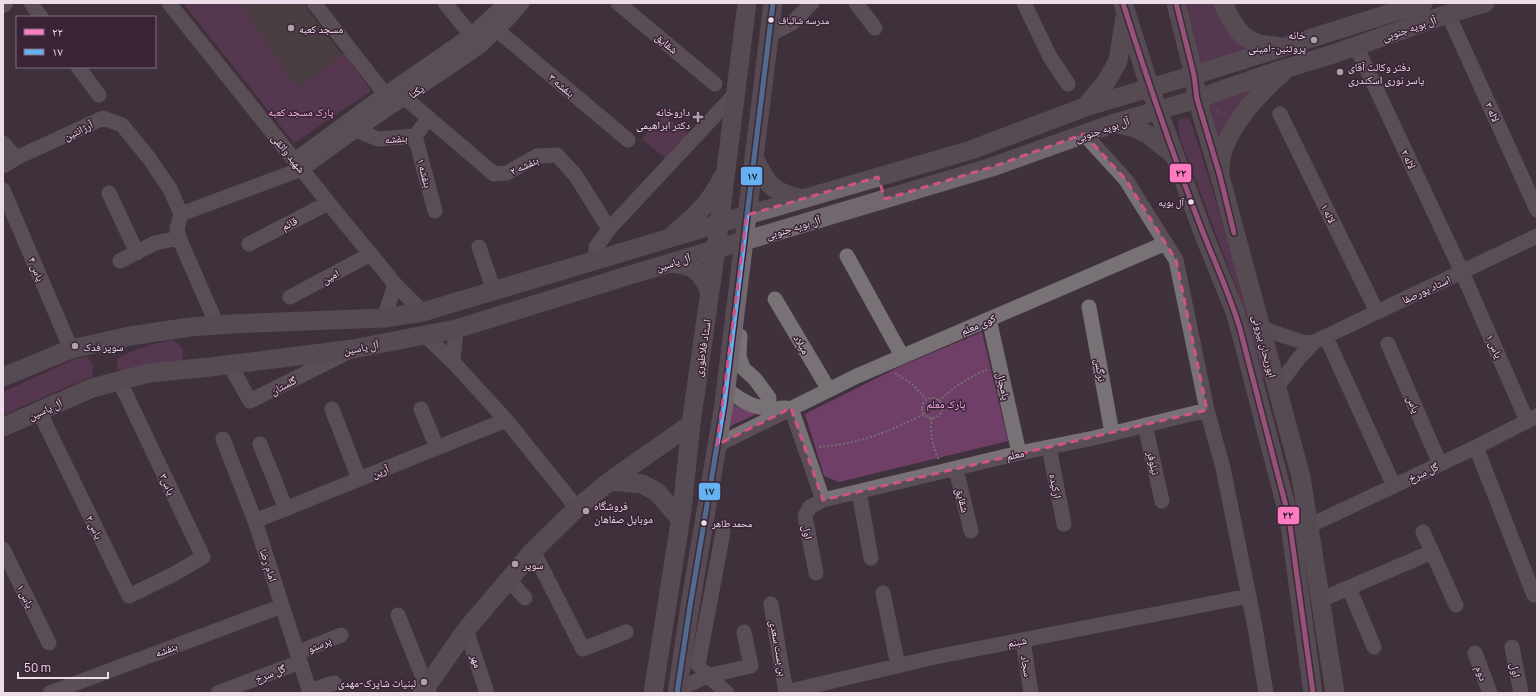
<svg xmlns="http://www.w3.org/2000/svg" width="1540" height="696" font-family="Manrope,'Noto Naskh Arabic',sans-serif">
<style>
.green{fill:#703f68}
.building{fill:#544e48}
.lines{fill:none;stroke-linecap:round;stroke-linejoin:round}
.path{stroke:#756e72;stroke-width:2;stroke-dasharray:2 2;stroke-linecap:butt}
.minor{stroke:#787277;stroke-width:15}
.major{stroke:#71686f;stroke-width:19}
.bus-1-casing{stroke:#3a2335;stroke-width:8}
.bus-2-casing{stroke:#3a2335;stroke-width:8}
.bus-1{stroke:#fe7ac1;stroke-width:5}
.bus-2{stroke:#66b1f2;stroke-width:5}
.marked{fill:none;stroke:#cf5386;stroke-width:3;stroke-dasharray:8 5;stroke-linejoin:round}
.bus-dot{fill:#ecdde9;stroke:#3a2335;stroke-width:1.5}
.poi-dot{fill:#afa1ac;stroke:#3a2335;stroke-width:1.5}
.labels{text-anchor:middle;dominant-baseline:central;stroke-width:3;stroke-linejoin:round;paint-order:stroke}
.bus-label{font-size:10px;fill:#ecdde9;stroke:#3a2335;text-anchor:start}
.poi-label{font-size:11px;fill:#ecdde9;stroke:#3a2335;text-anchor:start}
.street-label{font-size:11px;fill:#ecdde9;stroke:#3a2335}
.park-label{font-size:11px;fill:#f6b1e8;stroke:#3a2335}
.line-badge{stroke:#3a2335;stroke-width:1.5}
.pale-badge-label{font-size:11px;text-anchor:middle;font-weight:bold;fill:#111}
</style>
<rect width="100%" height="100%" fill="#3f323c"/>
<path class="green" d="M 183,3 L 241,3 L 298,88 L 344,53 L 371,91 L 294,143 Z
M 1183,3 L 1217,3 L 1250,47 L 1200,64 Z
M 1258,87 L 1216,155 L 1203,106 Z
M 663,114 L 689,135 L 668,160 L 642,139 Z
M 1182,118 L 1189,119 L 1193,128 L 1230,246 L 1267,377 L 1261,379 L 1237,290 L 1180,138 L 1178,123 Z
M 982,332 L 1008,441 L 839,482 L 824,476 L 805,414 L 901,366 Z
M 173,340 L 183,349 L 183,361 L 124,373 L 117,368 L 117,359 C 135,348 154,344 173,340 Z
M 87,357 L 93,365 L 92,376 L 3,415 L 3,392 L 75,359 Z
M 729,401 L 735,406 L 757,413 C 747,420 735,422 724,430 Z"/>
<path class="building" d="M 241,3 L 305,3 L 307,9 L 342,54 L 298,88 Z"/>
<g class="lines">
<path class="path" d="M 1216,111 L 1225,114
M 895,373 L 912,384 L 926,399
M922 408a10 10 0 1 1 20 0a10 10 0 1 1-20 0Z
M 939,401 C 953,387 970,377 988,369
M 932,418 C 929,432 933,447 939,460
M 819,447 C 858,444 889,432 924,414"/>
<path class="minor" d="M 31,3 L 41,17
M 169,3 L 335,211 L 395,284 L 423,312
M 314,3 L 385,94
M 445,3 L 471,35
M 618,3 L 715,84
M 856,3 L 875,28
M 1024,3 L 1050,57 L 1068,84
M 3,6 L 6,3
M 1448,14 L 1537,210
M 497,30 L 628,140
M 769,35 L 792,23 L 812,3
M 1356,46 L 1462,272 L 1527,421
M 78,67 L 99,95
M 405,98 L 494,174 L 507,173 L 537,156 L 557,155 L 576,176 L 609,229
M 1280,114 L 1377,312
M 356,130 L 378,139 L 415,136 L 429,118
M 1084,134 L 1126,180 L 1176,260 L 1207,410 L 1223,468 L 1255,627 L 1266,693
M 415,136 L 435,211
M 3,143 L 16,158
M 295,160 L 371,104 L 471,35 L 506,3
M 3,166 L 16,158 L 103,118 L 122,125 L 149,158 L 170,189 L 181,214 L 177,229 L 179,238 L 217,325
M 3,190 L 71,349
M 109,193 L 137,253
M 181,214 L 302,169 L 352,133 L 479,47 L 509,18 L 522,3
M 249,244 L 328,203
M 479,247 L 494,291
M 847,256 L 902,356
M 596,260 L 596,247 L 609,229 L 735,94
M 120,261 L 155,243 L 179,238
M 290,297 L 371,254
M 775,299 L 829,390
M 1089,307 L 1112,433
M 384,318 L 395,284
M 989,319 L 1019,453
M 1261,328 L 1305,343 L 1314,342 L 1537,236
M 425,335 L 453,362 L 506,420 L 577,508
M 740,336 L 739,356 L 743,368 L 755,379 L 769,398
M 1326,337 L 1394,486
M 1388,344 L 1440,464
M 453,362 L 456,329
M 230,365 L 250,401 L 346,353
M 1277,387 L 1299,358 L 1314,342
M 726,389 C 748,406 758,410 786,408
M 791,408 L 823,500
M 332,409 L 359,479
M 421,409 L 437,448
M 39,411 L 129,596 L 174,574 L 203,557 L 119,380
M 1145,425 L 1162,501
M 223,439 L 255,521 L 310,693
M 260,444 L 286,509
M 717,445 L 857,376 L 1166,243
M 1049,447 L 1064,524
M 1476,447 L 1534,595
M 956,469 L 971,531
M 859,492 L 871,558
M 255,521 L 506,420
M 1309,526 L 1476,447 L 1537,416
M 1423,532 L 1456,605
M 3,549 L 49,643
M 533,551 L 583,649 L 626,632
M 816,573 L 805,516 L 810,507 L 823,500 L 1019,453 L 1094,438 L 1207,410
M 509,580 L 525,598
M 1349,588 L 1374,647
M 883,593 L 898,666
M 1320,600 L 1432,552
M 771,604 L 786,693
M 398,615 L 429,693
M 466,630 L 487,693
M 1023,640 L 1031,693
M 1512,647 L 1521,693
M 297,653 L 341,635
M 1475,653 L 1490,693
M 698,665 L 723,532
M 703,671 L 727,693
M 677,690 L 707,676 L 751,666 L 744,632
M 309,691 L 334,683
M 786,692 L 935,657 L 1249,596
M 50,693 L 282,606
M 218,693 L 300,662"/>
<path class="major" d="M 1123,3 L 1150,88 L 1202,230 L 1235,312 L 1240,329 L 1289,518 L 1313,693
M 1176,3 L 1194,75 L 1197,99 L 1220,176 L 1301,477 L 1335,693
M 1223,3 C 1236,31 1244,45 1276,46
M 1085,107 L 1106,82 L 1118,61 L 1125,17
M 1115,123 L 1135,128 L 1149,135 L 1174,155
M 754,157 C 767,185 772,193 804,199
M 1220,171 C 1219,135 1257,95 1282,73
M 674,234 C 695,216 710,203 722,178
M 671,263 C 696,266 700,270 710,292
M 3,377 L 71,349 L 130,336 L 190,327 L 231,324 L 384,318 L 423,312 L 720,223 L 971,150 L 1085,107 L 1194,75 L 1423,3
M 3,427 L 92,388 L 149,373 L 210,367 L 353,349 L 456,329 L 630,275 L 992,167 L 1115,123 L 1197,99 L 1271,73 L 1330,55 L 1448,14 L 1485,3
M 610,481 L 642,484 L 657,492 L 680,519
M 422,693 L 466,630 L 533,551 L 577,508 L 610,481 L 691,424
M 653,693 L 682,510 L 691,424 L 716,249 L 747,3
M 677,693 L 690,606 L 724,404 L 773,3"/>
<defs>
<path id="bus-1" d="M 1123,3 C 1147,79 1173,155 1202,230 C 1215,263 1230,295 1240,329 L 1289,518 L 1313,693
M 1176,3 L 1194,75 L 1197,99 L 1220,176 L 1234,233"/>
<path id="bus-2" d="M 677,693 L 690,606 L 724,404 L 773,3"/>
</defs>
<use href="#bus-1" class="bus-1-casing"/>
<use href="#bus-2" class="bus-2-casing"/>
<use href="#bus-1" class="bus-1"/>
<use href="#bus-2" class="bus-2"/>
</g>
<path d="M0 0H1540V696H0ZM 1084,134 L 1126,180 L 1176,260 L 1207,410 L 823,500 L 791,408 L 717,445 L 747,215 L 878,177 L 885,199 L 992,167 Z" fill="#3f323c" fill-opacity=".55" fill-rule="evenodd"/>
<path class="marked" d="M 1084,134 L 1126,180 L 1176,260 L 1207,410 L 823,500 L 791,408 L 717,445 L 747,215 L 878,177 L 885,199 L 992,167 Z"/>
<g class="bus-dot">
<circle cx="771" cy="20" r="3.5"/>
<circle cx="1191" cy="202" r="3.5"/>
<circle cx="704" cy="523" r="3.5"/>
</g>
<g class="poi-dot">
<circle cx="291" cy="28" r="4"/>
<circle cx="1314" cy="40" r="4"/>
<circle cx="1340" cy="72" r="4"/>
<path d="M696 111h4v4h4v4h-4v4h-4v-4h-4v-4h4z"/>
<circle cx="75" cy="346" r="4"/>
<circle cx="586" cy="511" r="4"/>
<circle cx="515" cy="564" r="4"/>
<circle cx="424" cy="682" r="4"/>
</g>
<g class="labels">
<g class="bus-label">
<text x="778" y="20">مدرسه شالباف</text>
<text x="1184" y="202" text-anchor="end">آل بویه</text>
<text x="712" y="523">محمد طاهر</text>
</g>
<g class="poi-label">
<text x="299" y="28">مسجد کعبه</text>
<text x="1306" y="34" text-anchor="end">خانه<tspan x="1306" dy="13">پروتئین-امینی</tspan></text>
<text x="1348" y="66">دفتر وکالت آقای<tspan x="1348" dy="13">یاسر نوری اسکندری</tspan></text>
<text x="690" y="111" text-anchor="end">داروخانه<tspan x="690" dy="13">دکتر ابراهیمی</tspan></text>
<text x="83" y="346">سوپر فدک</text>
<text x="594" y="505">فروشگاه<tspan x="594" dy="13">موبایل صفاهان</tspan></text>
<text x="523" y="564">سوپر</text>
<text x="416" y="682" text-anchor="end">لبنیات شاپرک-مهدی</text>
</g>
<g class="street-label">
<text transform="translate(1409 28) rotate(-19)">آل بویه جنوبی</text>
<text transform="translate(667 43) rotate(40)">شقایق</text>
<text transform="translate(562 85) rotate(40)">بنفشه ۳</text>
<text transform="translate(416 91) rotate(-35)">یکتا</text>
<text transform="translate(1493 112) rotate(66)">لاله ۳</text>
<text transform="translate(1102 129) rotate(-19)">آل بویه جنوبی</text>
<text transform="translate(78 130) rotate(-26)">آرژانتین</text>
<text transform="translate(396 138) rotate(-5)">بنفشه</text>
<text transform="translate(289 153) rotate(51)">شهید واثقی</text>
<text transform="translate(1409 159) rotate(65)">لاله ۲</text>
<text transform="translate(524 165) rotate(-25)">بنفشه ۲</text>
<text transform="translate(425 173) rotate(75)">بنفشه ۱</text>
<text transform="translate(1329 213) rotate(64)">لاله ۱</text>
<text transform="translate(289 223) rotate(-28)">قائم</text>
<text transform="translate(793 227) rotate(-17)">آل بویه جنوبی</text>
<text transform="translate(673 262) rotate(-17)">آل یاسین</text>
<text transform="translate(37 269) rotate(67)">یاس ۴</text>
<text transform="translate(330 276) rotate(-28)">امین</text>
<text transform="translate(1426 289) rotate(-25)">استاد پورصفا</text>
<text transform="translate(978 324) rotate(-23)">کوی معلم</text>
<text transform="translate(802 344) rotate(59)">میلاد</text>
<text transform="translate(1265 346) rotate(75)">ابوریحان بیرونی</text>
<text transform="translate(1495 346) rotate(66)">یاس ۱</text>
<text transform="translate(361 347) rotate(-10)">آل یاسین</text>
<text transform="translate(702 348) rotate(-81)">استاد فلاطوری</text>
<text transform="translate(1101 370) rotate(80)">نرگس</text>
<text transform="translate(283 385) rotate(-27)">گلستان</text>
<text transform="translate(1004 386) rotate(77)">پامچال</text>
<text transform="translate(1414 404) rotate(67)">یاس</text>
<text transform="translate(45 409) rotate(-24)">آل یاسین</text>
<text transform="translate(1015 454) rotate(-13)">معلم</text>
<text transform="translate(1154 463) rotate(77)">نیلوفر</text>
<text transform="translate(380 471) rotate(-22)">آرین</text>
<text transform="translate(1423 472) rotate(-25)">گل سرخ</text>
<text transform="translate(168 484) rotate(65)">یاس۳</text>
<text transform="translate(1056 486) rotate(79)">ارکیده</text>
<text transform="translate(963 500) rotate(76)">شقایق</text>
<text transform="translate(95 527) rotate(64)">یاس ۲</text>
<text transform="translate(808 532) rotate(79)">اول</text>
<text transform="translate(269 565) rotate(72)">امام رضا</text>
<text transform="translate(26 596) rotate(64)">یاس ۱</text>
<text transform="translate(1017 641) rotate(-11)">شبنم</text>
<text transform="translate(319 644) rotate(-23)">پرستو</text>
<text transform="translate(779 648) rotate(80)">بن بست سعدی</text>
<text transform="translate(166 649) rotate(-21)">بنفشه</text>
<text transform="translate(477 661) rotate(72)">مهر</text>
<text transform="translate(1027 666) rotate(81)">سجاد</text>
<text transform="translate(1516 670) rotate(79)">اول</text>
<text transform="translate(270 673) rotate(-21)">گل سرخ</text>
<text transform="translate(1482 673) rotate(69)">دوم</text>
</g>
<g class="park-label">
<text x="301" y="111">پارک مسجد کعبه</text>
<text x="946" y="403">پارک معلم</text>
</g>
</g>
<g class="line-badge">
<rect x="1169" y="163" width="23" height="20" rx="4" fill="#fe7ac1"/>
<rect x="740" y="166" width="23" height="20" rx="4" fill="#66b1f2"/>
<rect x="698" y="482" width="23" height="19" rx="4" fill="#66b1f2"/>
<rect x="1277" y="506" width="23" height="19" rx="4" fill="#fe7ac1"/>
</g>
<g class="pale-badge-label">
<text x="1181" y="177">۲۲</text>
<text x="752" y="180">۱۷</text>
<text x="709" y="495">۱۷</text>
<text x="1288" y="519">۲۲</text>
</g>
<rect width="1540" height="696" fill="none" stroke="#ecdde9" stroke-width="8"/>
<rect x="16" y="16" width="140" height="52" fill="#3a2335" stroke="#816d7d"/>
<rect x="24" y="29" width="20" height="6" fill="#fe7ac1" stroke="#816d7d"/>
<text x="52" y="36" font-size="12" fill="#ecdde9">۲۲</text>
<rect x="24" y="49" width="20" height="6" fill="#66b1f2" stroke="#816d7d"/>
<text x="52" y="56" font-size="12" fill="#ecdde9">۱۷</text>
<path d="M18 672v6h90v-6" fill="none" stroke="#ecdde9" stroke-width="2"/>
<text x="24" y="672" font-size="12" fill="#ecdde9" stroke="#3a2335" stroke-width="3" paint-order="stroke">50 m</text>
</svg>
